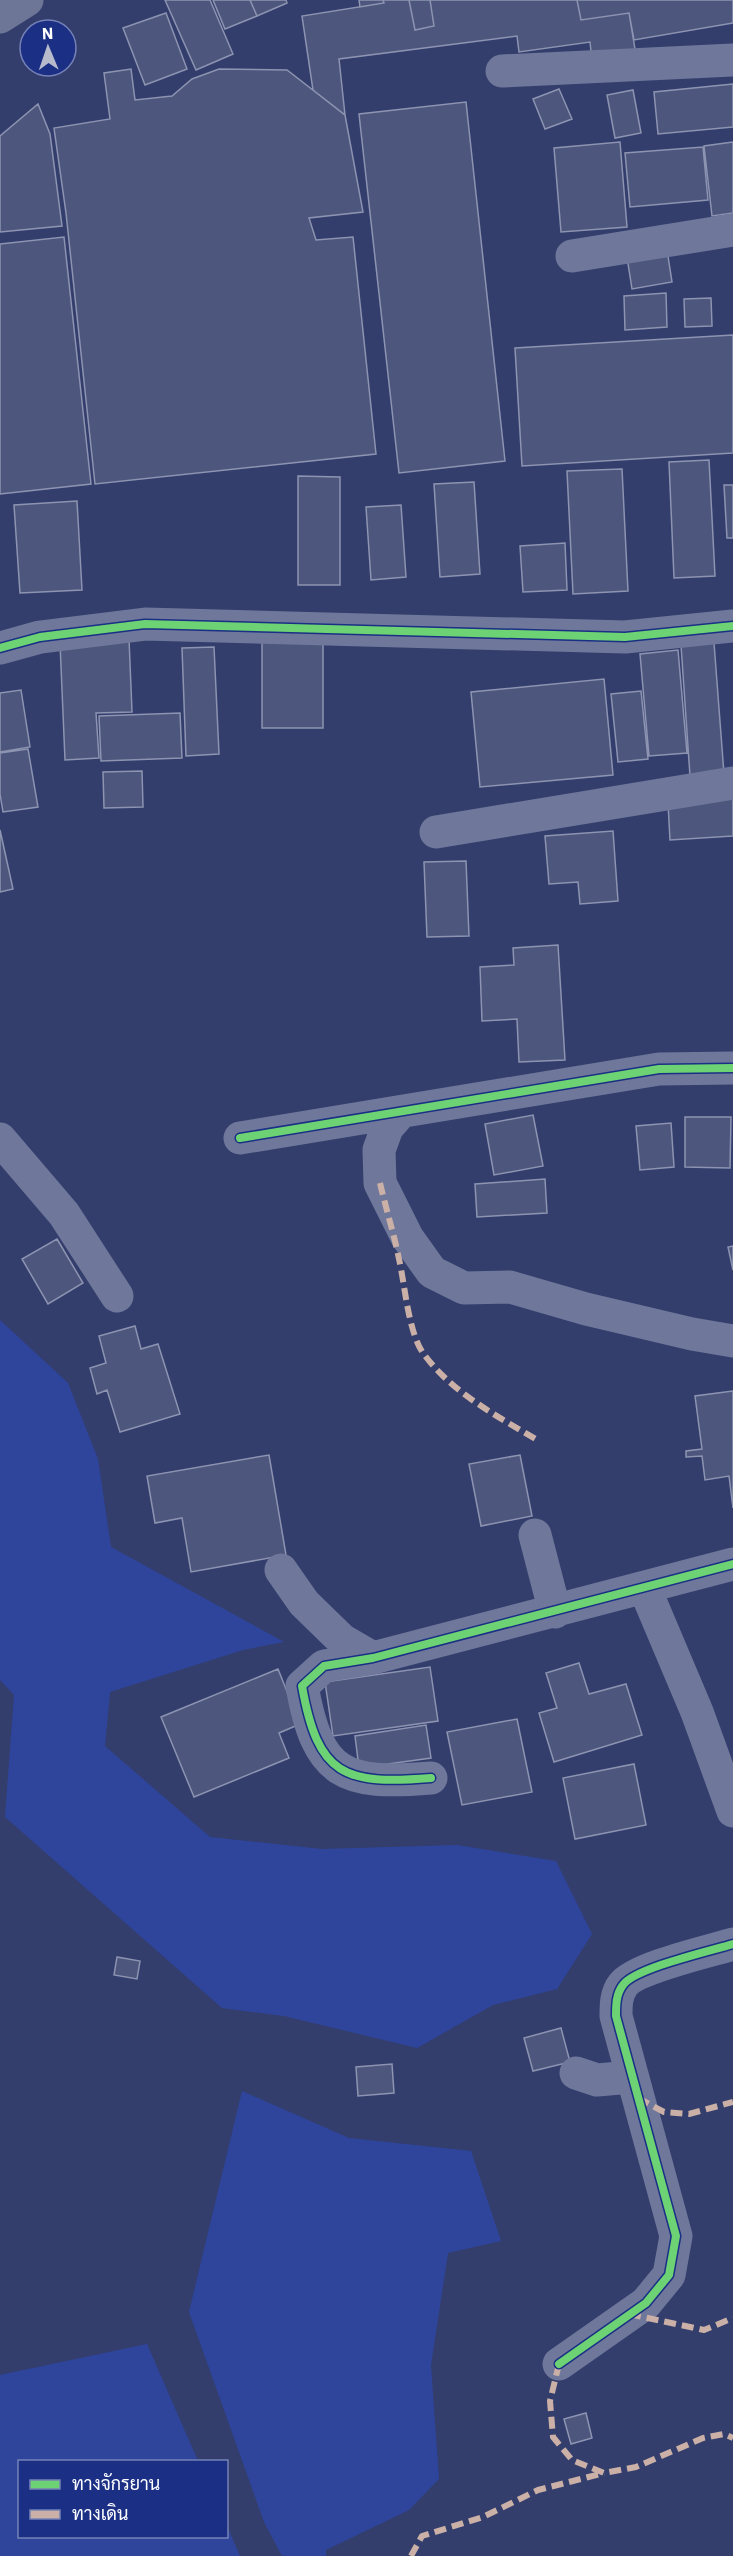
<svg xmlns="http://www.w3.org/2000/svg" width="733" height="2556" font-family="'IBM Plex Sans',Sarabun,sans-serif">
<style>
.green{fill:#2f459c}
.building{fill:#4d567c;stroke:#8d94b1;stroke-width:1.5}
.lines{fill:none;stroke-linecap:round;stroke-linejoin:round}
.street{stroke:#6f789b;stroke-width:33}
.primary{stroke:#6e7698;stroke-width:33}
.quiet{stroke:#cab0a6;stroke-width:6;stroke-dasharray:12 6;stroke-linecap:butt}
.cycleway-casing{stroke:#1b2f85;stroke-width:11}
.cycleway{stroke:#6cd273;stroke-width:8}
</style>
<rect width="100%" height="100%" fill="#333e6d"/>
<path class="green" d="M 0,1320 L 68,1383 L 98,1459 L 111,1547 L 284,1642 L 243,1650 L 110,1692 L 105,1746 L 210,1837 L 322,1849 L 457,1845 L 556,1861 L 592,1934 L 557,1989 L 493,2005 L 417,2048 L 284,2016 L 222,2008 L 5,1817 L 14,1695 L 0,1680 Z
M 242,2091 L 349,2138 L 471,2151 L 501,2241 L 448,2253 L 431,2365 L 439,2479 L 409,2510 L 326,2550 L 326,2556 L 282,2556 L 264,2522 L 189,2312 Z
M 147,2344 L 198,2461 L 20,2462 L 20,2536 L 226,2536 L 227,2526 L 240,2556 L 0,2556 L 0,2375 Z"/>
<path class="building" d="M 165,0 L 210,0 L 233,54 L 196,70 Z
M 213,0 L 250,0 L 257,16 L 225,29 Z
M 250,0 L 286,0 L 287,3 L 257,16 Z
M 359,0 L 383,0 L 384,3 L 360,7 Z
M 383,0 L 409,0 L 415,30 L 434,26 L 430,0 L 577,0 L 581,20 L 629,13 L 636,55 L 592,61 L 590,42 L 519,52 L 517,36 L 339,59 L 345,115 L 313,90 L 302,16 L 384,3 Z
M 409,0 L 430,0 L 434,26 L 415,30 Z
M 577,0 L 733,0 L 733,23 L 634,40 L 629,13 L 581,20 Z
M 166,13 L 187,69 L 145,85 L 123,28 Z
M 131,69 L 135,100 L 172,96 L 192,79 L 219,69 L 287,70 L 345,115 L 363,212 L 309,218 L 316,240 L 353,237 L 376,454 L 95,484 L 66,213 L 54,128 L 110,119 L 104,73 Z
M 733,84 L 733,127 L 658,134 L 654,92 Z
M 559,89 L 572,119 L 545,129 L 533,99 Z
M 633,90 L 641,133 L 615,138 L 607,95 Z
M 466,102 L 505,461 L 399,473 L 359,114 Z
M 38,104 L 50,134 L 62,226 L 0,232 L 0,136 Z
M 620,142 L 627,227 L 561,232 L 554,148 Z
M 733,142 L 733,213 L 712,216 L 704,146 Z
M 703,147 L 708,200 L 630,207 L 625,153 Z
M 64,237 L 91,484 L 0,494 L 0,244 Z
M 667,250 L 672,282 L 632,289 L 627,257 Z
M 666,293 L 667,327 L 625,330 L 624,296 Z
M 711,298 L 712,326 L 685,327 L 684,299 Z
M 733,335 L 733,453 L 522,466 L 515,348 Z
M 709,460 L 715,576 L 674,578 L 669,462 Z
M 622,469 L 628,591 L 573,594 L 567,471 Z
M 298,476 L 340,477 L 340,585 L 298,585 Z
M 474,482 L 480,574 L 440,577 L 434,484 Z
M 724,485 L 733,485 L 733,538 L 727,538 Z
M 77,501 L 82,590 L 20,593 L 14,505 Z
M 401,505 L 406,577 L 371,580 L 366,507 Z
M 565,543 L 567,590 L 523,592 L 520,546 Z
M 129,639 L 132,712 L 96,713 L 99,758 L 65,760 L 60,643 Z
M 262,641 L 323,642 L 323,728 L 262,728 Z
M 714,643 L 724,774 L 690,776 L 681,645 Z
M 214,647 L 219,754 L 186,756 L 182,648 Z
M 678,650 L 687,753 L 649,756 L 640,654 Z
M 604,679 L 613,775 L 480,787 L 471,692 Z
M 21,690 L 30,747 L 0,752 L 0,693 Z
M 641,691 L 648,759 L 618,762 L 611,694 Z
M 180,713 L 182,758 L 101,761 L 99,716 Z
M 28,749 L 38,807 L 3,812 L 0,794 L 0,753 Z
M 142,771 L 143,807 L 104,808 L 103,772 Z
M 733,799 L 733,836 L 670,840 L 668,803 Z
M 0,830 L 13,889 L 0,892 Z
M 613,831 L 618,901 L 580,904 L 578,882 L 549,884 L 545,836 Z
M 466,861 L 469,936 L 427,937 L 424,862 Z
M 558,945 L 565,1060 L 519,1062 L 517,1019 L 482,1021 L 480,967 L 514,965 L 513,948 Z
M 533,1115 L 543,1166 L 494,1175 L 485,1124 Z
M 685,1117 L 731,1117 L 730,1168 L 685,1167 Z
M 671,1123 L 674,1167 L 640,1170 L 636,1126 Z
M 545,1179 L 547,1213 L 477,1217 L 475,1184 Z
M 57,1239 L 83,1283 L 48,1304 L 22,1259 Z
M 733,1246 L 733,1270 L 728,1247 Z
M 135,1326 L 141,1349 L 158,1344 L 180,1414 L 120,1432 L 107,1390 L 97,1394 L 90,1368 L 106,1363 L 99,1336 Z
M 733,1391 L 733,1508 L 729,1476 L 705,1480 L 702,1456 L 686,1457 L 686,1451 L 702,1449 L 695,1396 Z
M 269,1455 L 286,1555 L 191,1572 L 182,1518 L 155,1523 L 147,1476 Z
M 520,1455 L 532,1516 L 481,1526 L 469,1464 Z
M 579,1663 L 589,1694 L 626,1684 L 642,1735 L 554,1762 L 539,1713 L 557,1708 L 546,1673 Z
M 430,1667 L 438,1721 L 333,1736 L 325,1682 Z
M 278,1669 L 300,1724 L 279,1733 L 289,1758 L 194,1797 L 161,1717 Z
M 517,1719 L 532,1792 L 462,1805 L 447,1732 Z
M 426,1725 L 431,1758 L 359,1768 L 355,1736 Z
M 634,1764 L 646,1825 L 575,1839 L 563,1778 Z
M 117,1957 L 140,1961 L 137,1979 L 114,1975 Z
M 561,2028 L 570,2062 L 533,2071 L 524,2038 Z
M 392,2064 L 394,2093 L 358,2096 L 356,2067 Z
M 586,2413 L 592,2438 L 571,2444 L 564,2419 Z"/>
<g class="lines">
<path class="street" d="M 502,71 L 733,60
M 572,256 L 733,230
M 0,648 L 40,637 L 145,624 L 625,637 L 733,626
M 436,832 L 733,783
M 401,1112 L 387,1128 L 379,1150 L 380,1183 L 407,1237 L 432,1272 L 464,1288 L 510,1287 L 586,1309 L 692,1334 L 733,1341
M 240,1138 L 659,1069 L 733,1068
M 0,1139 L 64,1214 L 117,1296
M 535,1535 L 555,1612
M 281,1570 L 304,1603 L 342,1640 L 373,1658
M 645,1589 L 697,1712 L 733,1811
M 431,1778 C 344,1785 318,1776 302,1686 L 324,1666 L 373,1658 L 733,1564
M 576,2073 L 597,2080 L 632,2077
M 559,2364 L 646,2303 L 669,2275 L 676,2236 L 616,2016 C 616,2005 616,1994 623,1985 C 635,1968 710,1951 733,1944"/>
<path class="primary" d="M 0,17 L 27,0"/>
<path class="quiet" d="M 380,1183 C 386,1209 394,1234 399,1259 C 405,1285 408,1331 423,1353 C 452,1393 497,1416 539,1441
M 638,2098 L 664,2112 L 689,2114 L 733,2102
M 629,2314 L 704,2330 L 733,2318
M 559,2364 L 550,2401 L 553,2437 L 572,2460 L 604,2473 L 636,2467 L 703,2438 L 724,2434 L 733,2438
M 411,2556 L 422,2536 L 483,2517 L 538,2490 L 604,2473"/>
<defs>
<path id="cycleway" d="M 0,648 L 40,637 L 145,624 L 625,637 L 733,626
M 240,1138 L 659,1069 L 733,1068
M 431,1778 C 344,1785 318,1776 302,1686 L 324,1666 L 373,1658 L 733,1564
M 559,2364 L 646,2303 L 669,2275 L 676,2236 L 616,2016 C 616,2005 616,1994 623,1985 C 635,1968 710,1951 733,1944"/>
</defs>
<use href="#cycleway" class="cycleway-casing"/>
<use href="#cycleway" class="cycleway"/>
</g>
<rect x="18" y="2460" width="210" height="78" fill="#1b2f85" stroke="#7682b6" stroke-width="1.5"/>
<rect x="30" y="2480" width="30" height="9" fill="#6cd273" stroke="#7682b6" stroke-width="1.5"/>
<text x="72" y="2490" font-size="18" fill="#ffffff">ทางจักรยาน</text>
<rect x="30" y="2510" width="30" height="9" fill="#cab0a6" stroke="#7682b6" stroke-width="1.5"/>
<text x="72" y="2520" font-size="18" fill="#ffffff">ทางเดิน</text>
<g transform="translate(48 48) rotate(358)"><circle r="28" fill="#1b2f85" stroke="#7682b6" stroke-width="1.5"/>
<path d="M0-4.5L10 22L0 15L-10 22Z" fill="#b8bbcc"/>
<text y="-9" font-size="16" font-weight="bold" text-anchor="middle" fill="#ffffff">N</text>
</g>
</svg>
